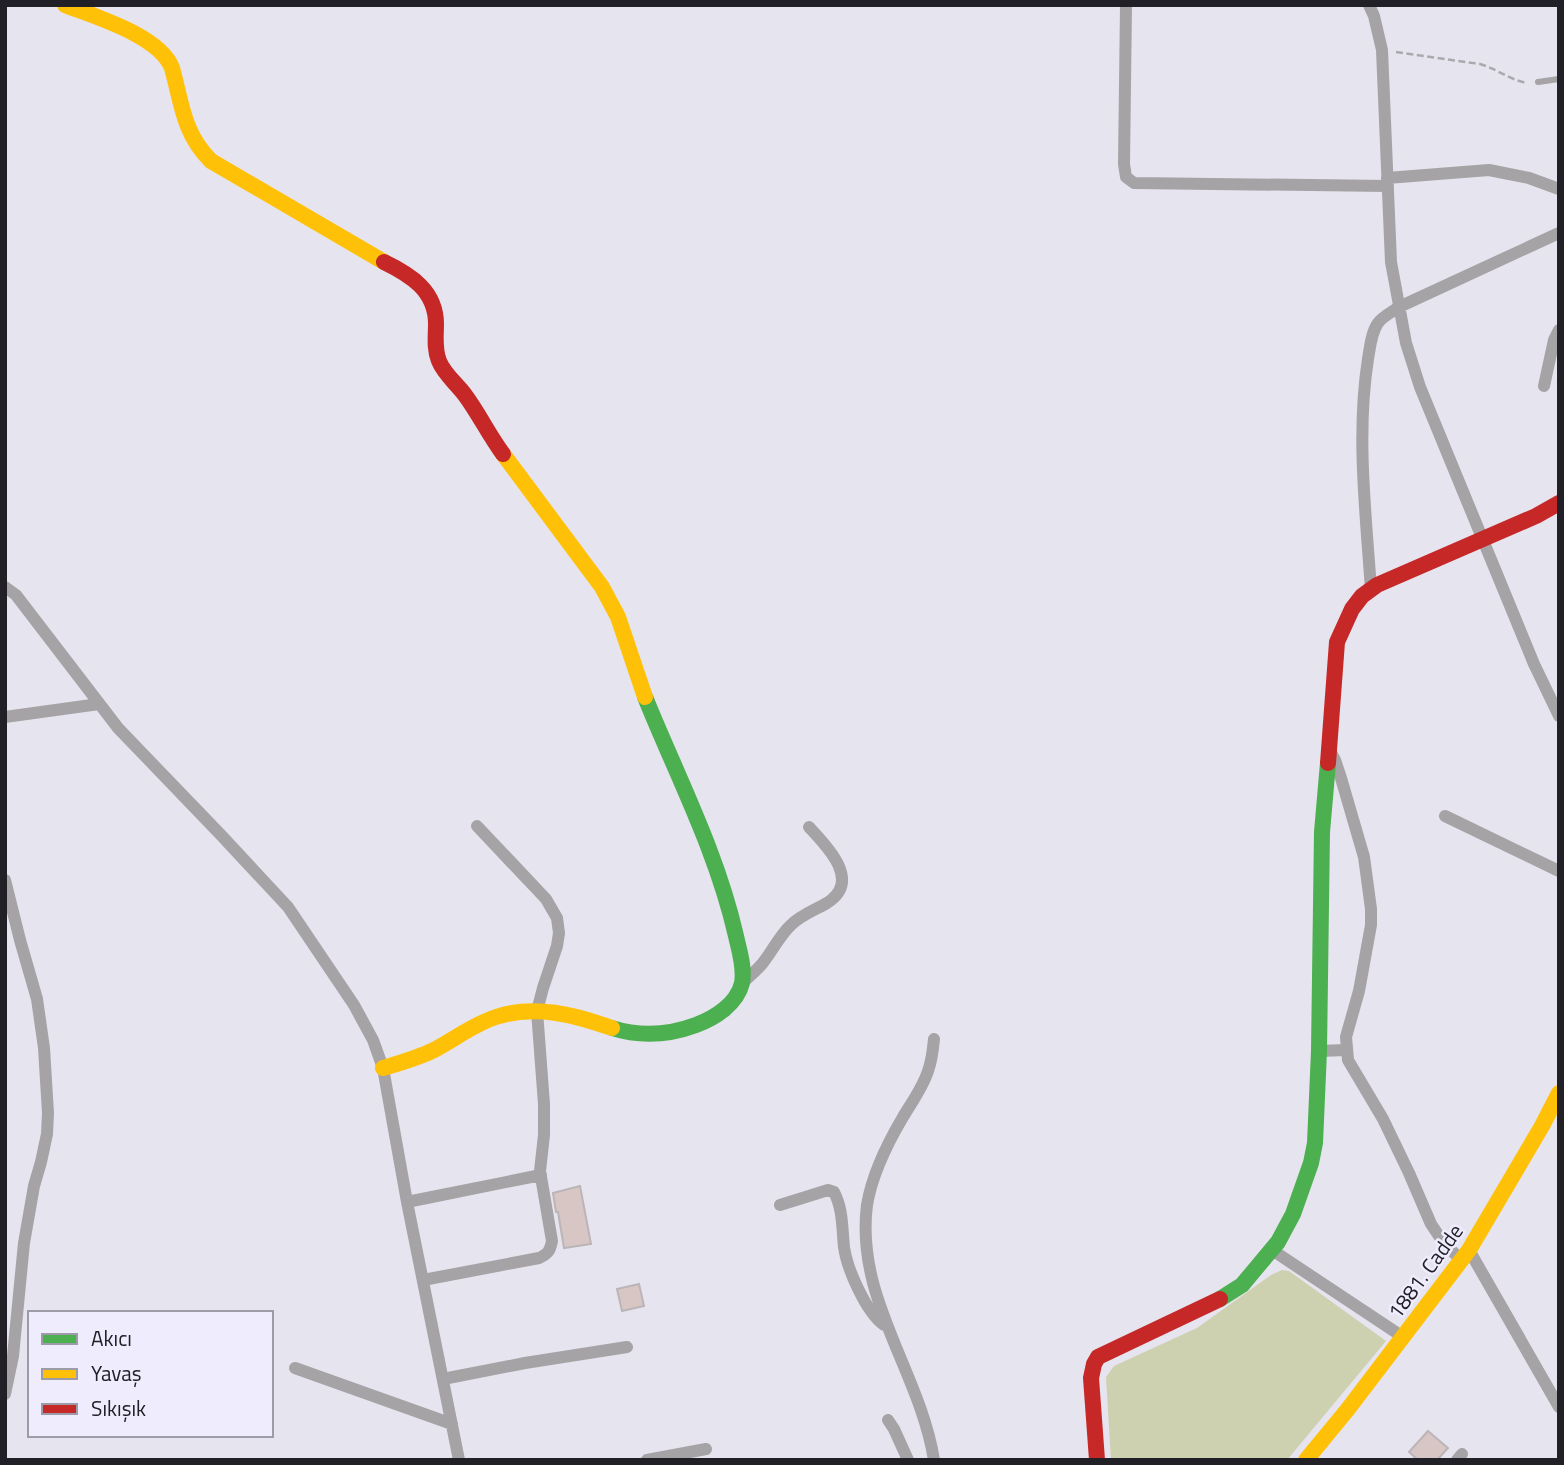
<svg xmlns="http://www.w3.org/2000/svg" width="1564" height="1465" font-family="'Titillium Web',sans-serif">
<style>
.green{fill:#cdd1b0}
.building{fill:#d7c6c4;stroke:#bbb5b8;stroke-width:2}
.lines{fill:none;stroke-linecap:round;stroke-linejoin:round}
.path{stroke:#aca9ae;stroke-width:2.5;stroke-dasharray:7 3.5;stroke-linecap:butt}
.lane{stroke:#a5a3a5;stroke-width:6}
.street{stroke:#a5a3a5;stroke-width:12}
.fast{stroke:#4caf50;stroke-width:16}
.slow{stroke:#ffc107;stroke-width:16}
.jam{stroke:#c62828;stroke-width:16}
.labels{text-anchor:middle;dominant-baseline:central;stroke-width:5;stroke-linejoin:round;paint-order:stroke}
.street-label{font-size:21px;fill:#212027;stroke:#efedfd}
</style>
<rect width="100%" height="100%" fill="#e6e4ee"/>
<path class="green" d="M 1282,1270 L 1289,1271 L 1386,1341 L 1287,1460 L 1111,1460 L 1106,1377 L 1114,1366 L 1197,1328 L 1271,1275 Z"/>
<path class="building" d="M 580,1186 L 591,1244 L 564,1248 L 558,1212 L 556,1212 L 553,1193 Z
M 639,1284 L 644,1306 L 622,1311 L 617,1289 Z
M 1428,1431 L 1448,1448 L 1437,1460 L 1418,1460 L 1409,1452 Z"/>
<g class="lines">
<path class="path" d="M 1396,52 L 1480,64 C 1497,69 1510,80 1527,83"/>
<path class="lane" d="M 1538,82 L 1559,79"/>
<path class="street" d="M 1126,5 L 1124,164 L 1126,177 L 1134,183 L 1388,186
M 1369,5 L 1374,16 L 1382,50 L 1391,262 L 1406,343 L 1420,387 L 1534,664 L 1559,716
M 1387,178 L 1489,170 L 1529,178 L 1559,189
M 1544,386 L 1554,340 L 1559,330
M 5,587 L 16,595 L 118,728 L 220,834 L 288,907 L 354,1005 L 373,1040 L 383,1068 L 407,1202 L 459,1460
M 1371,590 C 1366,514 1356,435 1368,359 C 1370,348 1371,333 1378,323 C 1382,317 1392,312 1399,307 L 1559,233
M 5,717 L 99,704
M 1330,751 L 1335,760 L 1341,778 L 1364,857 L 1371,909 L 1371,925 L 1359,991 L 1346,1037 L 1348,1060 L 1383,1119 L 1409,1173 L 1431,1224 L 1443,1242 L 1461,1260
M 1445,816 L 1559,871
M 5,880 L 20,940 L 37,999 L 44,1048 L 48,1113 L 47,1134 L 41,1162 L 34,1186 L 24,1243 L 13,1356 L 5,1394
M 742,983 C 749,977 756,971 762,964 C 772,952 779,936 791,925 C 801,915 815,910 827,903 C 862,881 827,846 809,827
M 1319,1051 L 1346,1050
M 407,1202 L 541,1175
M 780,1205 L 828,1190 L 834,1192 C 843,1209 842,1228 844,1247 C 847,1269 866,1312 884,1325
M 1272,1250 L 1403,1337
M 1469,1250 L 1559,1407
M 423,1280 L 539,1258 C 548,1254 550,1251 552,1241 L 540,1171 L 544,1135 L 544,1104 L 537,1011 L 543,988 L 557,946 L 559,933 L 557,918 L 546,899 L 477,826
M 295,1368 L 452,1424
M 443,1379 L 525,1363 L 627,1347
M 888,1420 L 894,1429 L 908,1460
M 647,1460 L 706,1449
M 934,1460 C 920,1372 855,1298 867,1205 C 872,1175 887,1144 903,1117 C 912,1102 923,1087 928,1071 C 932,1060 933,1050 934,1039
M 1457,1460 L 1462,1454"/>
<path class="fast" d="M 612,1028 C 640,1037 669,1035 696,1025 C 715,1018 737,1004 742,983 C 745,968 739,950 736,936 C 717,852 677,776 645,697
M 1220,1299 L 1242,1285 L 1278,1242 L 1293,1214 L 1311,1163 L 1315,1143 L 1319,1051 L 1322,832 L 1328,763"/>
<path class="slow" d="M 65,5 C 96,17 160,36 172,68 C 182,104 183,133 211,161 L 384,262
M 503,454 L 602,587 L 618,617 L 645,697
M 383,1068 C 400,1063 418,1058 434,1050 C 455,1039 474,1024 496,1017 C 535,1004 575,1015 612,1028
M 1306,1460 L 1348,1409 L 1469,1250 L 1542,1126 L 1559,1093"/>
<path class="jam" d="M 384,262 C 411,275 436,291 436,324 C 436,336 434,349 439,361 C 444,374 457,384 465,395 C 479,414 489,435 503,454
M 1328,763 L 1337,642 L 1352,609 L 1362,596 L 1377,585 L 1536,516 L 1559,503
M 1097,1460 L 1091,1378 L 1094,1364 L 1098,1357 L 1220,1299"/>
</g>
<g class="labels">
<g class="street-label">
<text transform="translate(1425 1271) rotate(-54)">1881. Cadde</text>
</g>
</g>
<rect width="1564" height="1465" fill="none" stroke="#212027" stroke-width="14"/>
<rect x="28" y="1311" width="245" height="126" fill="#efedfd" stroke="#9d9ba7" stroke-width="2"/>
<rect x="42" y="1334" width="35" height="10" fill="#4caf50" stroke="#9d9ba7" stroke-width="2"/>
<text x="91" y="1346" font-size="21" fill="#212027">Akıcı</text>
<rect x="42" y="1369" width="35" height="10" fill="#ffc107" stroke="#9d9ba7" stroke-width="2"/>
<text x="91" y="1381" font-size="21" fill="#212027">Yavaş</text>
<rect x="42" y="1404" width="35" height="10" fill="#c62828" stroke="#9d9ba7" stroke-width="2"/>
<text x="91" y="1416" font-size="21" fill="#212027">Sıkışık</text>
</svg>
